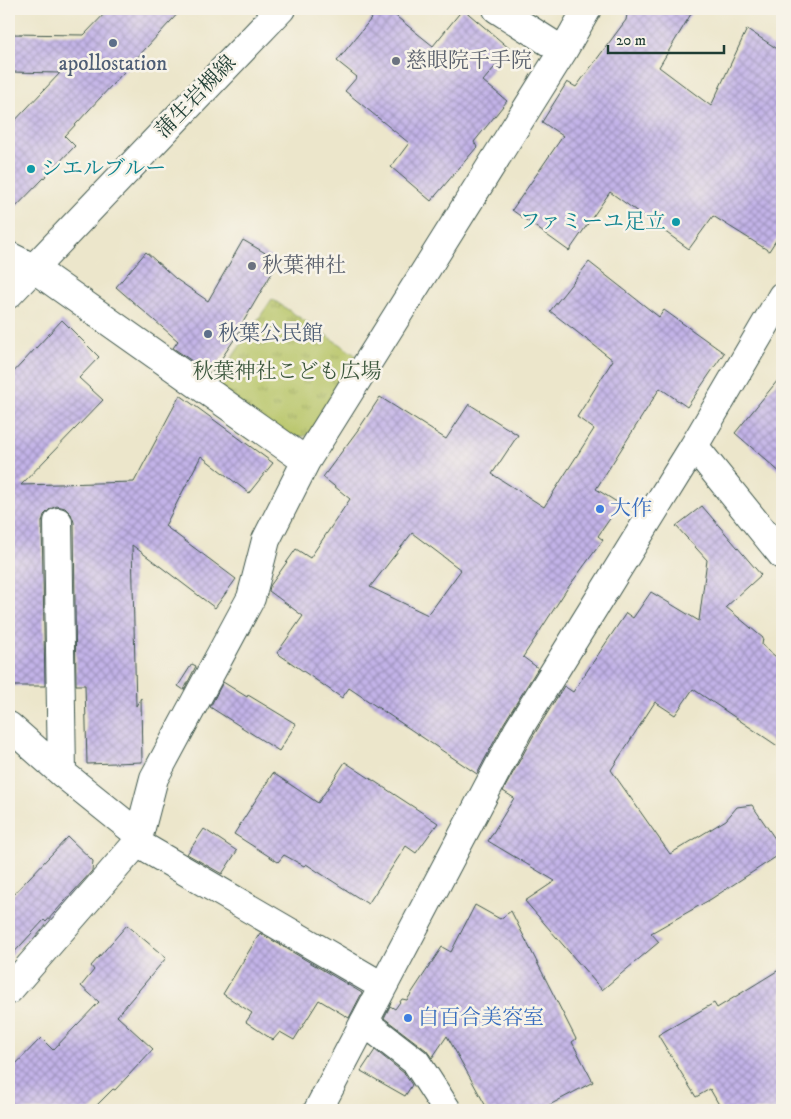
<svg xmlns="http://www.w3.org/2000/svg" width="791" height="1119" font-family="'IM FELL DW Pica','Noto Serif JP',serif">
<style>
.park{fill:url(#park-tufts);stroke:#6b814e}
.building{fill:url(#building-cross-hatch);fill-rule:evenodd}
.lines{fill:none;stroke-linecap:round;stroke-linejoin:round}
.minor-casing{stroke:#3e564b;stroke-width:30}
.major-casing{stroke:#3e564b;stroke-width:30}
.minor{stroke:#fff;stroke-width:28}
.major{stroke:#fff;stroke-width:28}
.service-dot{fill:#5c6f8a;stroke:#f7f3e8;stroke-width:2}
.worship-dot{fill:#6b7280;stroke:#f7f3e8;stroke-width:2}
.culture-dot{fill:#0f9aa8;stroke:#f7f3e8;stroke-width:2}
.shop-dot{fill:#3f7fe0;stroke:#f7f3e8;stroke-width:2}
.labels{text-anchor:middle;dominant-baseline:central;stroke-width:5;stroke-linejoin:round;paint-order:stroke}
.worship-label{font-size:21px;fill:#5b616d;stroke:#f7f3e8;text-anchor:start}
.service-label{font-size:21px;fill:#4e5e75;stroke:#f7f3e8}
.street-label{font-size:21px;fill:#1f3d34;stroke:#f7f3e8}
.culture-label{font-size:21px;fill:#0d838f;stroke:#f7f3e8;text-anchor:start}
.park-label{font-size:21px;fill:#3d583e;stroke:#f7f3e8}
.shop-label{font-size:21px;fill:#366cbe;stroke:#f7f3e8;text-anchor:start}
</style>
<defs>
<pattern id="park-tufts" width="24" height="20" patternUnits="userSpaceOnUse" patternTransform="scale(1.25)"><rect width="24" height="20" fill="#b7c568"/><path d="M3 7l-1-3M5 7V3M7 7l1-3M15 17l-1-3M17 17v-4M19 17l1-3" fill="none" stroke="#94a156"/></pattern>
<pattern id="building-cross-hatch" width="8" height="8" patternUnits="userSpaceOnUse" patternTransform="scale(1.25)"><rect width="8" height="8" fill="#c3b3e8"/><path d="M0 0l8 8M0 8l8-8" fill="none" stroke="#9e93bd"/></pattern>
</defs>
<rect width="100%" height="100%" fill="#f7f3e8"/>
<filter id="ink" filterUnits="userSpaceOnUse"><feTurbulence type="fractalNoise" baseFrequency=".02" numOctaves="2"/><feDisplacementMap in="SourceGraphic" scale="10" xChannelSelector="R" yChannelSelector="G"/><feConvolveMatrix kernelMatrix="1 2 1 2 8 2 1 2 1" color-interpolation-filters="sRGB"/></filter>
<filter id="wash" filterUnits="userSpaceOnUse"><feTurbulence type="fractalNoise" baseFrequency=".0096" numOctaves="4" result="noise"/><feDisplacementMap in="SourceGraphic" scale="20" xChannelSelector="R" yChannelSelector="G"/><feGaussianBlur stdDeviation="1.12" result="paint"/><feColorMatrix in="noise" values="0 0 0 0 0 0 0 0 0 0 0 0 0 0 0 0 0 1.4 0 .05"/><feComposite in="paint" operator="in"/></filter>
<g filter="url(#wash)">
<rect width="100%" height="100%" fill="#ece6cb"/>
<path class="park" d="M 272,299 L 360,358 L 310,435 L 287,439 L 214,384 Z"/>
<g id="blocks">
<path class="building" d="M 109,9 L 182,9 L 65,136 L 75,146 L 9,214 L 9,127 L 60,73 L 9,72 L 9,34 L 84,35 Z
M 379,9 L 387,9 L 433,46 L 463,9 L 510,49 L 483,81 L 507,101 L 474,142 L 477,147 L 431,201 L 391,167 L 409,143 L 345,91 L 357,77 L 337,61 Z
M 628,9 L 694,9 L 659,67 L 711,106 L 747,29 L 782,52 L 782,231 L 769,251 L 713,216 L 689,249 L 610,192 L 569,251 L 512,210 L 563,136 L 542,122 L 567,82 L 576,87 L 626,20 Z
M 243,240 L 279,261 L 242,324 L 244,325 L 211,374 L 173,348 L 178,341 L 116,287 L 146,252 L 176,279 L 208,301 Z
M 589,262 L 659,317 L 664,310 L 724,353 L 687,407 L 660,388 L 596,489 L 620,504 L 598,536 L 603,540 L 567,589 L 523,657 L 538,668 L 504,723 L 477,774 L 349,688 L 342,698 L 277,653 L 303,616 L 269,591 L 270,586 L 296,549 L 310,558 L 350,499 L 323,477 L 360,427 L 380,397 L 446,439 L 469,404 L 518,435 L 492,474 L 544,507 L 594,429 L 577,417 L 613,360 L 550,311 ZM 412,533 L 461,570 L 428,615 L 370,587 Z
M 62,320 L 99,357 L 79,378 L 103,400 L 21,485 L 134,482 L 180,395 L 273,463 L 249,493 L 201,456 L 165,526 L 236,579 L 215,608 L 132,545 L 136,706 L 141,698 L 142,762 L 87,764 L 85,685 L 76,685 L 74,522 L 71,514 L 65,508 L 57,506 L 50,509 L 44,515 L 42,522 L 45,686 L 9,686 L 9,377 Z
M 782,375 L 782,474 L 735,433 Z
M 702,506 L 761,575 L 726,607 L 763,638 L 762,645 L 782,662 L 782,749 L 693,689 L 675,715 L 655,702 L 611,770 L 670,854 L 726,820 L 737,807 L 752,805 L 782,849 L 782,853 L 711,899 L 651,933 L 659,942 L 602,990 L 525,901 L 555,881 L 488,841 L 514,798 L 503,791 L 532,738 L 564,686 L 573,692 L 626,613 L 633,618 L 651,592 L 699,621 L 707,560 L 676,526 Z
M 192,664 L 196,666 L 184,690 L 178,686 Z
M 223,682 L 247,697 L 248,695 L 296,724 L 279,751 L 210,707 Z
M 345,762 L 438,823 L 416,853 L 406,846 L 368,904 L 306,864 L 304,866 L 284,855 L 278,862 L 234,834 L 273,773 L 318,803 Z
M 204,829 L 237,851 L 222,874 L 187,854 Z
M 68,837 L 93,861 L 92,871 L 46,922 L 44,920 L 9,958 L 9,899 Z
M 475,905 L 500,919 L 511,911 L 576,1039 L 572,1042 L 593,1082 L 540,1110 L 488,1110 L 447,1036 L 432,1058 L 426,1050 L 384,1018 L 390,1006 L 395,1009 L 402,999 L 407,1000 L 442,947 L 451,952 Z
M 127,925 L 166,958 L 117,1016 L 153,1049 L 115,1090 L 113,1089 L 92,1110 L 9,1110 L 9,1071 L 41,1038 L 53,1050 L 99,1002 L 81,986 L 94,970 L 91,966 Z
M 260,933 L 362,993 L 349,1018 L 319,1000 L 294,1040 L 280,1032 L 273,1040 L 246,1022 L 252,1013 L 223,994 Z
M 782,968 L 782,1110 L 722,1110 L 710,1089 L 696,1097 L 658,1035 L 714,1003 L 717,1008 Z
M 375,1050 L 404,1073 L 412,1085 L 405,1096 L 361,1071 Z"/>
</g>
</g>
<g filter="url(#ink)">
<use href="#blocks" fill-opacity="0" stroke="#3e564b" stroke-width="1"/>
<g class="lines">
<defs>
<path id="minor" d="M 497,9 L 563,51
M 9,256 L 33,268 L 306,461
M 694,446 L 782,555
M 58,522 L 62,773
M 9,726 L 62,773 L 139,835
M 137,843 L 382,986
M 9,990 L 137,843 L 154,778 L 251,598 L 266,540 L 306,461 L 563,51 L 587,9
M 364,1022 L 416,1062 L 447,1110
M 318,1110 L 518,730 L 694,446 L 782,296"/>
<path id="major" d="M 9,294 L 281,9"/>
</defs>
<use href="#minor" class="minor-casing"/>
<use href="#major" class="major-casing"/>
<use href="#minor" class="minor"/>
<use href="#major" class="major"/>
</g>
</g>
<g class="service-dot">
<circle cx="113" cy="43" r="5"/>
<circle cx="208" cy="334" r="5"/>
</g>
<g class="worship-dot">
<circle cx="396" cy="61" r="5"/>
<circle cx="252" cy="266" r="5"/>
</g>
<g class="culture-dot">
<circle cx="31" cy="169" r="5"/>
<circle cx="676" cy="222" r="5"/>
</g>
<g class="shop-dot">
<circle cx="600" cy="509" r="5"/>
<circle cx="408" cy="1018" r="5"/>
</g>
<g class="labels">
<g class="worship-label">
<text x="406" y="61">慈眼院千手院</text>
<text x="262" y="266">秋葉神社</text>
</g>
<g class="service-label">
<text x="113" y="64">apollostation</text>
<text x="218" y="334" text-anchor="start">秋葉公民館</text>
</g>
<g class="street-label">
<text transform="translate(196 97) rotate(-46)">蒲生岩槻線</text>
</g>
<g class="culture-label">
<text x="41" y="169">シエルブルー</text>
<text x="666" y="222" text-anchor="end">ファミーユ足立</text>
</g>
<g class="park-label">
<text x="287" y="372">秋葉神社こども広場</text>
</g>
<g class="shop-label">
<text x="610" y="509">大作</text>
<text x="418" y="1018">白百合美容室</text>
</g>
</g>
<rect width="791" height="1119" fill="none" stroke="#f7f3e8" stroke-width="30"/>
<path d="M608 45v8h116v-8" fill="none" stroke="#1f3d34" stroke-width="2.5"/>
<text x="616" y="45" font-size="15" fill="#1f3d34" stroke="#f7f3e8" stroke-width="4" paint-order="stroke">20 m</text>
</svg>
